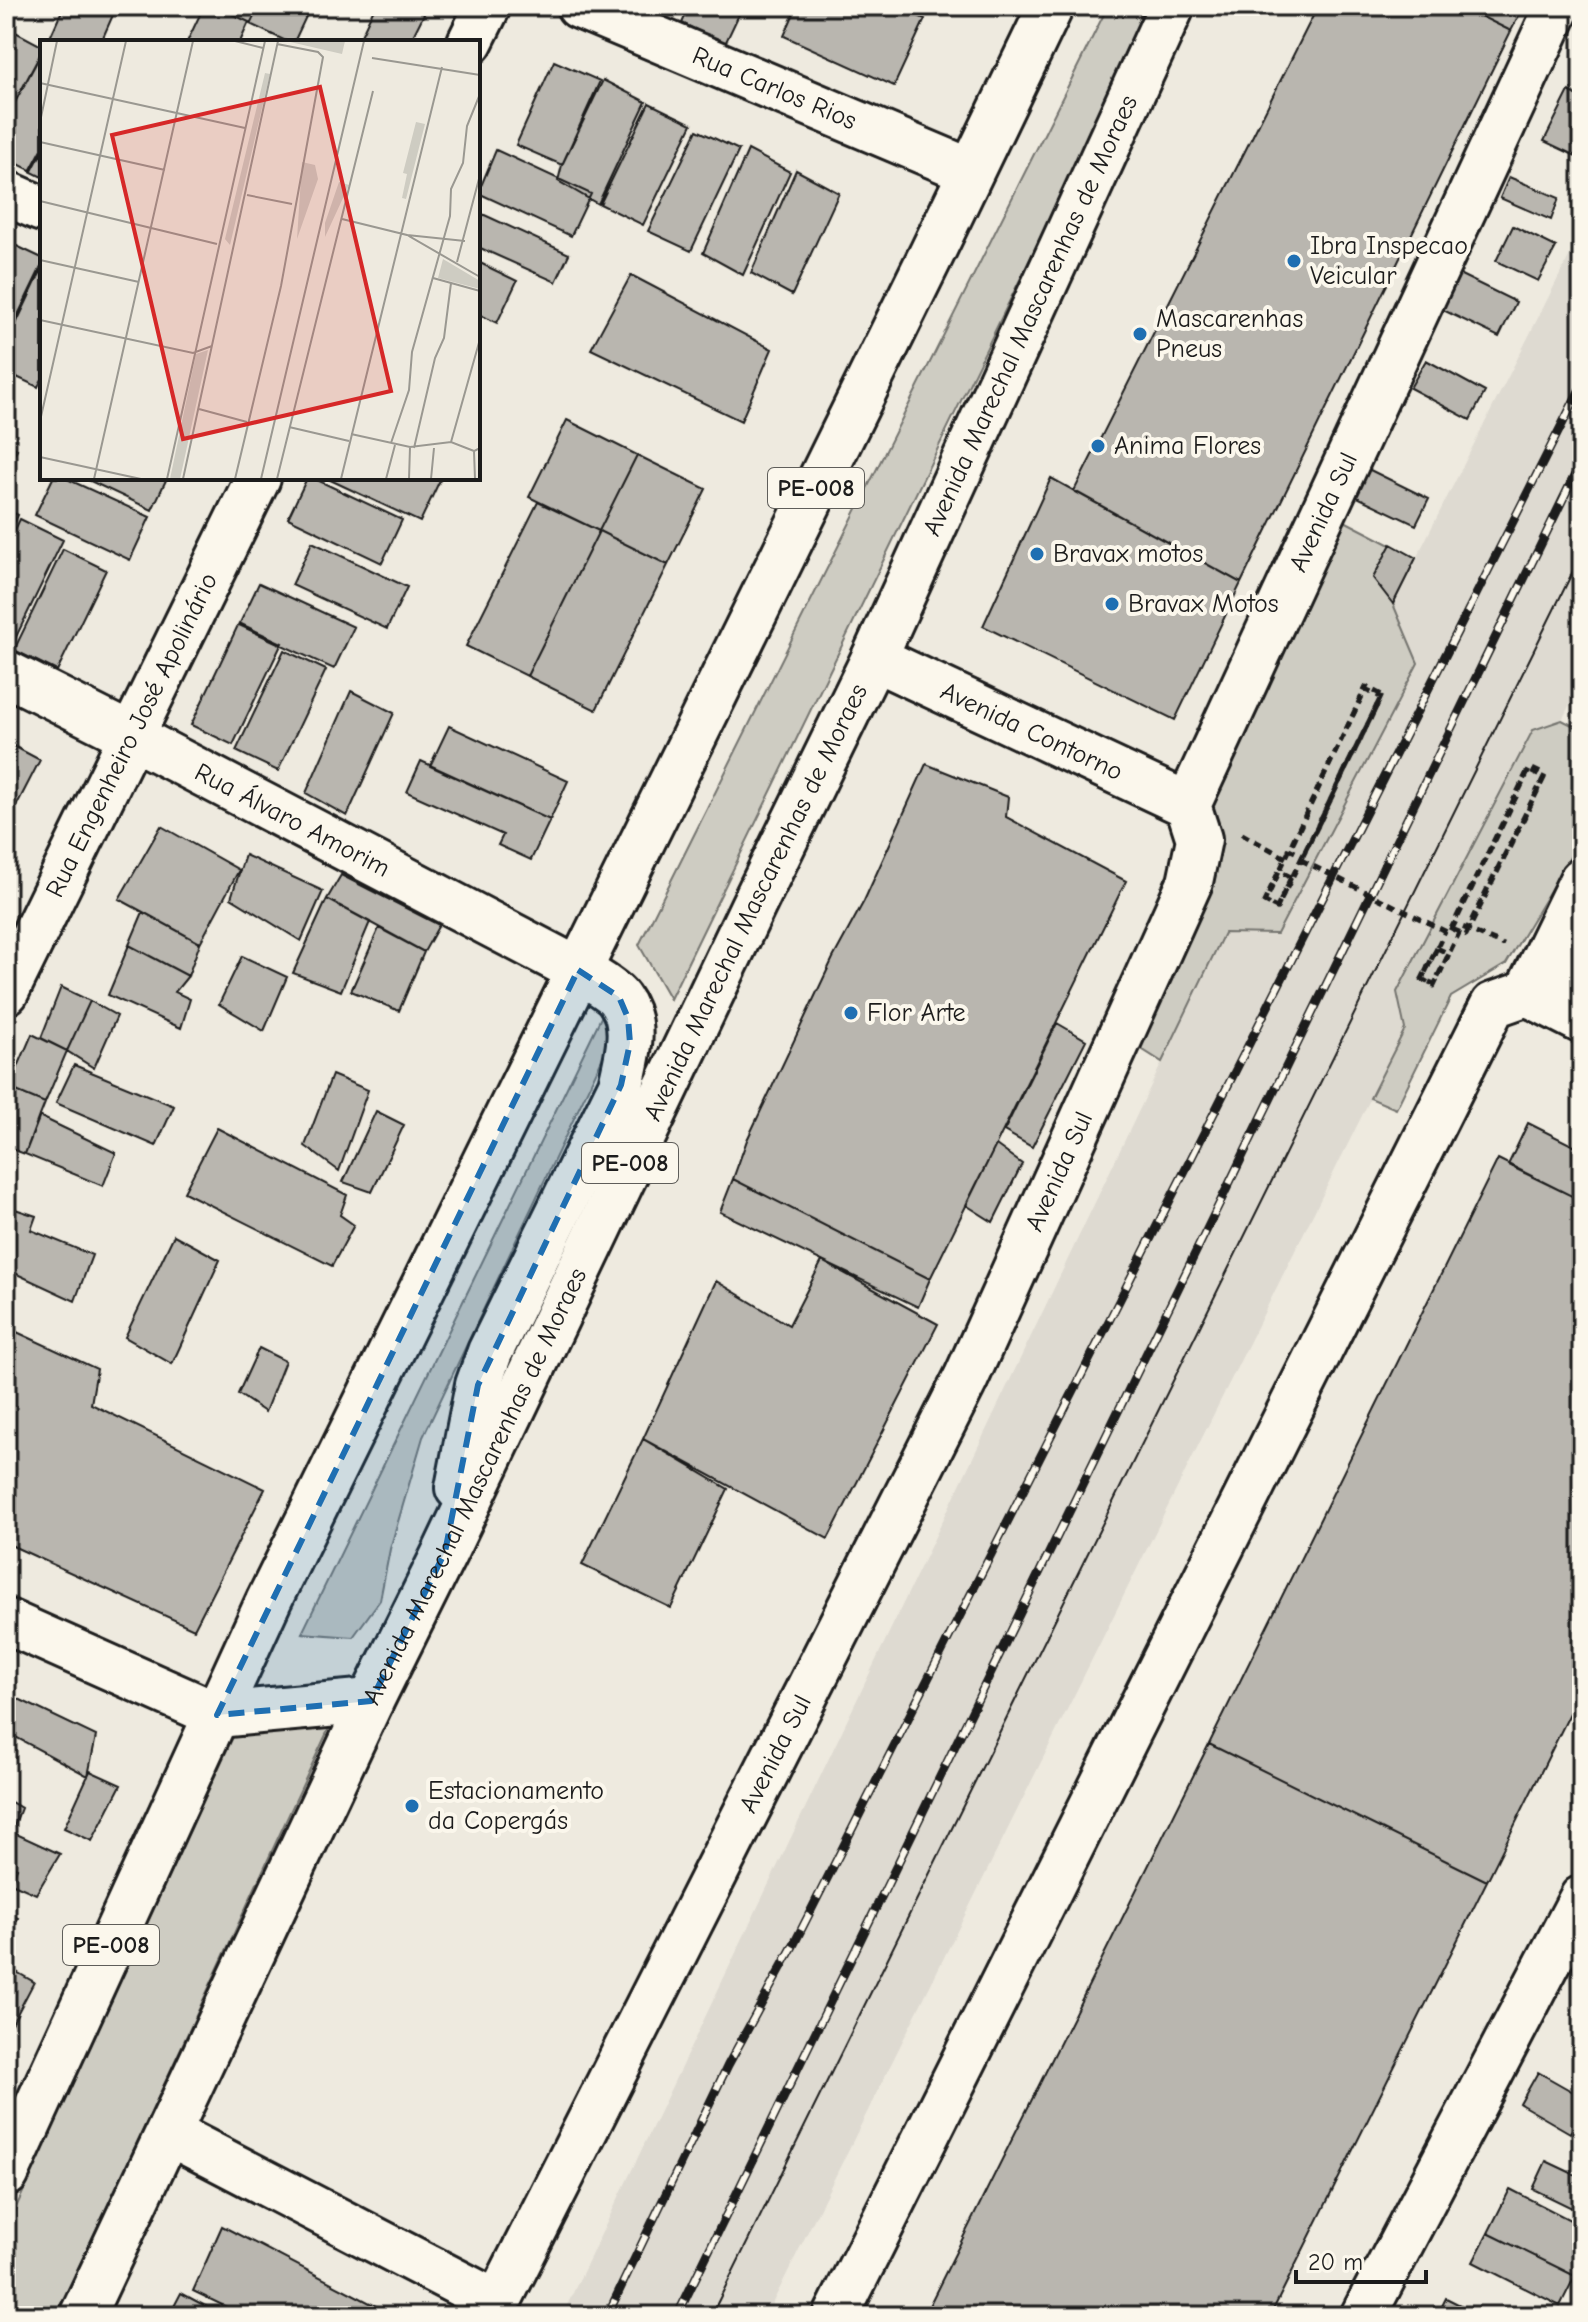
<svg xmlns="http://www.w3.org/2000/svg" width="1588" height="2322" font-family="'Comic Neue',sans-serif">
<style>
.built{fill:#dedad1}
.green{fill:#ceccc2;stroke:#75746f;stroke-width:2}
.building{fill:#b9b6af;stroke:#1c1c1c;stroke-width:2}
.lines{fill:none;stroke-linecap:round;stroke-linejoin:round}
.minor-casing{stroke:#1c1c1c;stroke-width:50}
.highway-casing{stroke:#1c1c1c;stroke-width:50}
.path{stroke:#1c1c1c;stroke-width:5;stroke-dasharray:8 6;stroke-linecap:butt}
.minor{stroke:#fbf7ec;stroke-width:44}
.highway{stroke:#fbf7ec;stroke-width:44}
.tram{stroke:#1c1c1c;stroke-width:2}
.rail-casing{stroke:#1c1c1c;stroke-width:9}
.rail{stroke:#fbf7ec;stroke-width:6;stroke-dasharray:18;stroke-linecap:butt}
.path-bridge{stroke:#1c1c1c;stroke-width:5;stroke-dasharray:8 6;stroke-linecap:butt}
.marked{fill:#1f6fb2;fill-opacity:0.2;stroke:#1f6fb2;stroke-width:6;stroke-dasharray:16 10;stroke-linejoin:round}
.poi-dot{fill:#1f6fb2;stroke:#fbf7ec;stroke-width:3}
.labels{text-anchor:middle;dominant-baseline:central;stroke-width:8;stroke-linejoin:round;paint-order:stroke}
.shield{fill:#fbf7ec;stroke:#5f5e5a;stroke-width:2}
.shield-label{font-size:24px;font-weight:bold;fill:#1c1c1c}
.street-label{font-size:26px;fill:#1c1c1c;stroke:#fbf7ec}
.poi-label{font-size:26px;fill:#1c1c1c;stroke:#fbf7ec;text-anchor:start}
.inset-road{fill:none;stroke:#9a9891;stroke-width:2}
.view{fill:#d62828;fill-opacity:0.15;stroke:#d62828;stroke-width:4}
.inset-edge{fill:none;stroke:#1c1c1c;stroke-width:4}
</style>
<rect width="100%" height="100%" fill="#eeeadf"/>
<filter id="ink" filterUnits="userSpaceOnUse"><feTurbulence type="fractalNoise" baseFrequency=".0125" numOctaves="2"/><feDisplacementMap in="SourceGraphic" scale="16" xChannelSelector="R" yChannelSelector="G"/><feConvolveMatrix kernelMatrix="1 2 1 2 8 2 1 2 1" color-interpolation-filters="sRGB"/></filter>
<g filter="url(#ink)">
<path class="built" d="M 1582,231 L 1582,680 L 1562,720 L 1533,730 L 1397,992 L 1405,1029 L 766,2316 L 562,2316 L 1224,933 L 1277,933 L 1418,663 L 1393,604 Z"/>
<path class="green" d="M 1108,6 L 1153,6 L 670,999 L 639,945 Z
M 1331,514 L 1416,558 L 1393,604 L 1418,663 L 1277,934 L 1224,933 L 1162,1062 L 1140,1048 L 1212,872 L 1208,808 Z
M 1562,720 L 1582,730 L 1582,837 L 1506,964 L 1451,997 L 1396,1109 L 1370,1098 L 1405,1029 L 1397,992 L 1533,730 Z
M 605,1009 L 612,1038 L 423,1437 L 390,1549 L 380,1600 L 353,1637 L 302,1633 Z
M 332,1722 C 239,1920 150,2119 55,2316 L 6,2316 L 6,2229 L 238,1726 Z"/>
<path class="building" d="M 64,6 L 117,6 L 101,42 L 48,42 Z
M 204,6 L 215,6 L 249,22 L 240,42 L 187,42 Z
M 214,6 L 259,6 L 251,23 Z
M 259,6 L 311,6 L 294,42 L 288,42 L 250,24 Z
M 375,6 L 428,6 L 410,42 L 358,42 Z
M 690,6 L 743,6 L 725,44 L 682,23 Z
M 797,6 L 896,6 L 925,19 L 894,86 L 784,36 Z
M 1318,6 L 1460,6 L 1511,31 L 1241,583 L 1074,491 Z
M 1460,6 L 1524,6 L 1511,31 Z
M 6,27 L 42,46 L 42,52 L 6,119 Z
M 42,51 L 42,152 L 32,171 L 6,158 L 6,119 Z
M 554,61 L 600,81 L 562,165 L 516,145 Z
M 603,80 L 646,102 L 598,204 L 558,181 L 562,165 Z
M 1569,91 L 1582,98 L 1582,159 L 1544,141 Z
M 649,103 L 692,124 L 643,225 L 600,204 Z
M 697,130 L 739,150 L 691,251 L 648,231 Z
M 42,149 L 42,177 L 30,171 Z
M 496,150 L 591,194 L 571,236 L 478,193 Z
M 748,150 L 790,172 L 743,275 L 703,253 Z
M 796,170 L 839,193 L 792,295 L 751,273 Z
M 1509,177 L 1559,198 L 1551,220 L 1500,198 Z
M 478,212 L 569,254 L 556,282 L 478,247 Z
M 1513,226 L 1556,247 L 1538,281 L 1496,261 Z
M 6,241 L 42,258 L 42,265 L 6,340 Z
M 478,262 L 517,281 L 497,323 L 478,314 Z
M 42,269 L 42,379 L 38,387 L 6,372 L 6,345 Z
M 1459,274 L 1516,302 L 1499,337 L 1441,309 Z
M 631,275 L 772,349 L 741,421 L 591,349 Z
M 1426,360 L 1485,392 L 1470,420 L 1410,388 Z
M 567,420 L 637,455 L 599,531 L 529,497 Z
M 6,444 L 17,449 L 6,471 Z
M 637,455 L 706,489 L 668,565 L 599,531 Z
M 1364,467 L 1429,499 L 1416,525 L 1351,494 Z
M 53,478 L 65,478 L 150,517 L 130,560 L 35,515 Z
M 84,478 L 167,478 L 152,510 Z
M 307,478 L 313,478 L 402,520 L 382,563 L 288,518 Z
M 326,478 L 437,478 L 440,480 L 420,522 Z
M 1051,478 L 1241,583 L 1175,720 L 983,626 Z
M 538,502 L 599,531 L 527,676 L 466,646 Z
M 6,509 L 18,515 L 6,540 Z
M 20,519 L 63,540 L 14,641 L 6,638 L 6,549 Z
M 599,531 L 668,565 L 596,710 L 527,676 Z
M 312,542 L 407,587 L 387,629 L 292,585 Z
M 1391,544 L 1416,558 L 1393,604 L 1373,578 Z
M 63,549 L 106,570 L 57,671 L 14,650 Z
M 259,583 L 354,627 L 334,669 L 239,625 Z
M 239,623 L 282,643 L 233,745 L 191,725 Z
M 284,650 L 326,670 L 278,771 L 236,751 Z
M 351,691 L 394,713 L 347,816 L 306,793 Z
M 449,726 L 568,781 L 550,820 L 430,766 Z
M 6,742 L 40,760 L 6,826 Z
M 421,761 L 550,820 L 531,860 L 498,845 L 503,835 L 407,792 Z
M 926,764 L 1008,797 L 1006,817 L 1126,881 L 930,1279 L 733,1179 L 747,1140 L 833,958 L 864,901 Z
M 161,826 L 239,870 L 200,943 L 119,899 Z
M 245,855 L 323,891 L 301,941 L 231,898 Z
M 341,875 L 439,925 L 424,952 L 327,899 Z
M 327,899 L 370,922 L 341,991 L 293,973 Z
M 143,912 L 200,943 L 188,976 L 129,945 Z
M 379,928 L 424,952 L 399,1011 L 351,991 Z
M 129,945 L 188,976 L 175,992 L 190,999 L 181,1028 L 108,995 Z
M 242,956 L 287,977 L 264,1031 L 219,1004 Z
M 61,987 L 90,1001 L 67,1051 L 41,1038 Z
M 90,1001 L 117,1016 L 94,1068 L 67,1051 Z
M 1057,1023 L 1086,1040 L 1032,1147 L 1004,1131 Z
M 32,1034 L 67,1051 L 45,1103 L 9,1088 Z
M 74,1065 L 174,1106 L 156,1146 L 56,1103 Z
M 332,1075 L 368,1090 L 339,1171 L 305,1146 Z
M 9,1088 L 45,1103 L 25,1154 L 6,1147 L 6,1095 Z
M 376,1111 L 404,1125 L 372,1192 L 343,1182 Z
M 39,1116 L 116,1153 L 103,1186 L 25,1154 Z
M 1528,1123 L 1582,1150 L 1582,1201 L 1508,1165 Z
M 217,1128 L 347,1195 L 340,1215 L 354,1225 L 332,1266 L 184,1192 Z
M 996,1145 L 1022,1164 L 993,1222 L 966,1205 Z
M 1498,1159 L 1582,1201 L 1582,1689 L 1487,1881 L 1209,1744 Z
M 733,1179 L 930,1279 L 918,1307 L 720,1212 Z
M 6,1206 L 36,1216 L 31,1230 L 92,1255 L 75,1301 L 6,1269 Z
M 174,1235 L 220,1260 L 172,1364 L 125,1337 Z
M 822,1261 L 938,1324 L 828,1539 L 643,1439 L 716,1281 L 789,1325 Z
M 6,1327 L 97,1369 L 91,1404 L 265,1489 L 194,1629 L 6,1543 Z
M 259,1348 L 285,1361 L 265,1412 L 238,1394 Z
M 643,1439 L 728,1489 L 671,1608 L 582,1565 Z
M 6,1693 L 96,1736 L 88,1776 L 6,1732 Z
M 1209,1744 L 1487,1881 L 1270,2316 L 924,2316 Z
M 90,1771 L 121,1785 L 92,1841 L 64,1828 Z
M 6,1799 L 21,1808 L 12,1832 L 60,1854 L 36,1894 L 11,1883 L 17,1868 L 6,1864 Z
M 6,1913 L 18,1918 L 6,1943 Z
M 6,1966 L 34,1982 L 6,2035 Z
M 1538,2072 L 1582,2097 L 1582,2112 L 1570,2133 L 1520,2104 Z
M 1546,2161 L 1582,2178 L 1582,2213 L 1533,2189 Z
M 1510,2189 L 1582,2226 L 1582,2262 L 1575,2276 L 1488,2233 Z
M 222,2226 L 395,2316 L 245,2316 L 193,2291 Z
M 1488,2233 L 1575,2276 L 1560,2306 L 1473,2262 Z
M 181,2293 L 224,2316 L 169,2316 Z
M 1446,2298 L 1482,2316 L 1437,2316 Z"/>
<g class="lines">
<defs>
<g id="minor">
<path id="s1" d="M 579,6 L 970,171"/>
<path d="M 470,42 L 488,6"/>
<path d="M 6,193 L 42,209"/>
<path id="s2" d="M 874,658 L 1188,805"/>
<path id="s3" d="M 6,673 L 131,736 L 578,970"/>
<path d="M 1571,987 L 1582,964"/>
<path id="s4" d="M 6,992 L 258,478"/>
<path d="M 1527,993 L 1582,880"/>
<path d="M 1527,993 L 1582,1021"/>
<path d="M 6,1621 L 217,1715 L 371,1701"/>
<path d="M 169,2133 L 497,2303"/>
<path id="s5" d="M 491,2316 L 966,1378 L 1190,882 L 1199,839 L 1188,805 L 1558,6"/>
<path d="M 836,2316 L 1493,1005 L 1527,993"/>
<path d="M 1363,2316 L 1582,1898"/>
</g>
<g id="highway">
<path d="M 458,1488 L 478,1385 L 490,1352 L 621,1085 C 627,1057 638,1024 619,999 C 612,989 589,977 578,970"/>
<path d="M 6,2174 L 269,1600 L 932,253 L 1051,6"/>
<path id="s6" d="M 82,2316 L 371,1701 L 445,1552 L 753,906 L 874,658 L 1172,6"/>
</g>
</defs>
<use href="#minor" class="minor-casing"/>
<use href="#highway" class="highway-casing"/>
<path class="path" d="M 1242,834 L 1286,858
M 1291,877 L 1277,908 L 1265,902 L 1366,687 L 1382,695 L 1303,856
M 1452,929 L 1530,768 L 1545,775 L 1467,929
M 1437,948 L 1422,979 L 1434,984 L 1462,927 L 1504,945"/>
<use href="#minor" class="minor"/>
<use href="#highway" class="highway"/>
<path class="tram" d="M 711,2316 L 1582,553"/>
<defs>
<path id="rail" d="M 607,2316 L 728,2065 L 793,1946 L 1582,385
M 677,2316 L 1582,460"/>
</defs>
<use href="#rail" class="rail-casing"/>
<use href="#rail" class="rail"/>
<path class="path-bridge" d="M 1301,860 L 1449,933 L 1528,770 L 1544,778 L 1466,935 L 1452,929
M 1291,877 L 1279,871 L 1264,902 L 1277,908 L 1381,697 L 1365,690 L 1289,849 L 1303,856
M 1437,948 L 1449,954 L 1434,986 L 1422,979 L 1445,931"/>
</g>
</g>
<path class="marked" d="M 578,970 L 619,997 L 628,1018 L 630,1043 L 621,1085 L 478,1385 L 445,1552 L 371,1701 L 217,1715 Z"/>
<g class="poi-dot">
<circle cx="1294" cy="261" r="8"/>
<circle cx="1140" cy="334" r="8"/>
<circle cx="1098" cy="446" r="8"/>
<circle cx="1037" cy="554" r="8"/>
<circle cx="1112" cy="604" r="8"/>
<circle cx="851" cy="1013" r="8"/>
<circle cx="412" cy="1806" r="8"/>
</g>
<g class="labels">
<g class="shield">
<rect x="768" y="468" width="96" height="40" rx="6"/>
<rect x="582" y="1143" width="96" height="40" rx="6"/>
<rect x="63" y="1925" width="96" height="40" rx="6"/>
</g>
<g class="shield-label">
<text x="816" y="488">PE-008</text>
<text x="630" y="1163">PE-008</text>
<text x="111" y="1945">PE-008</text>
</g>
<g class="street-label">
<text stroke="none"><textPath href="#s1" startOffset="212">Rua Carlos Rios</textPath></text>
<text stroke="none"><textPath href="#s6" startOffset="2214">Avenida Marechal Mascarenhas de Moraes</textPath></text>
<text stroke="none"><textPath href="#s5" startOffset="1998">Avenida Sul</textPath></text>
<text stroke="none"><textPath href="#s2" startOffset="174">Avenida Contorno</textPath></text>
<text stroke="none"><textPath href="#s4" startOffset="286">Rua Engenheiro José Apolinário</textPath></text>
<text stroke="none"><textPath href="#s3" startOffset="322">Rua Álvaro Amorim</textPath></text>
<text stroke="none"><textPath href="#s6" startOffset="1566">Avenida Marechal Mascarenhas de Moraes</textPath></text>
<text stroke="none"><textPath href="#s5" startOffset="1278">Avenida Sul</textPath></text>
<text stroke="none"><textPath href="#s6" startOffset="918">Avenida Marechal Mascarenhas de Moraes</textPath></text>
<text stroke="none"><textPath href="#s5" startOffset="630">Avenida Sul</textPath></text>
</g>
<g class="poi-label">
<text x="1310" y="246">Ibra Inspecao<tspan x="1310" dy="30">Veicular</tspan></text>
<text x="1156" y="319">Mascarenhas<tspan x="1156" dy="30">Pneus</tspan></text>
<text x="1114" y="446">Anima Flores</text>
<text x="1053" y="554">Bravax motos</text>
<text x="1128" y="604">Bravax Motos</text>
<text x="867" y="1013">Flor Arte</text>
<text x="428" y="1791">Estacionamento<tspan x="428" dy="30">da Copergás</tspan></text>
</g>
</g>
<g transform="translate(40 40)">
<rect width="440" height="440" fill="#eeeadf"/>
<path d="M 246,1 L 305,1 L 302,14 ZM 225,33 L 230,34 L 190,205 L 185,199 ZM 376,82 L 385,84 L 366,159 L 362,158 L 367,134 L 363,133 ZM 262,122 L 275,125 L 278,139 L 257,199 ZM 299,142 L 309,145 L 285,197 L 285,183 ZM 403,219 L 440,241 L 440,249 L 398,238 ZM 168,310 L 140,439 L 130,439 L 156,314 Z" fill="#ceccc2"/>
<path class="inset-road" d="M 195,1 L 223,8M 332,18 L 440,35M 0,43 L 205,88M 0,82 L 17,1M 0,102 L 125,130M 207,155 L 252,164M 0,161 L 177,204M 302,179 L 367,195 L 440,237M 367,195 L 425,201M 0,220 L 99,242M 417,222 L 440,135M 393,238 L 440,251M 0,280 L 153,313 L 172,306M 159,369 L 207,382M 0,381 L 86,1M 249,387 L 309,401M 311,394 L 370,407 L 411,402 L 434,411M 411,402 L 440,299M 351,403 L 369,350 L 372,312 L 410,176 L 411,149 L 423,123 L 427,86 L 440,54M 374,408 L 395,318 L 404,298 L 411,243M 0,417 L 101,439M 54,439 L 153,1M 127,439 L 225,1M 143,439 L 238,1M 195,439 L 241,246 L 283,17 L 278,12 L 237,4M 221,439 L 324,1M 237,439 L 333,51M 301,439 L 402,27M 346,439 L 355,405M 369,439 L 370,407M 391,439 L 394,408M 435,439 L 434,411 L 440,408"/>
<path class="view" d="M 280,47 L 351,351 L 143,399 L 72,95 Z"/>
<rect width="440" height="440" class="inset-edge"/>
</g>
<rect width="1588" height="2322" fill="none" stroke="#fbf7ec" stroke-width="32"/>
<rect x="16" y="16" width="1556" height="2290" fill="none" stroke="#1c1c1c" stroke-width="3" filter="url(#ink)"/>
<path d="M1296 2270v12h130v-12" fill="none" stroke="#1c1c1c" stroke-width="4"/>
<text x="1308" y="2270" font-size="24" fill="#1c1c1c" stroke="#fbf7ec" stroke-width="6" paint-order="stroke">20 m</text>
</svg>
